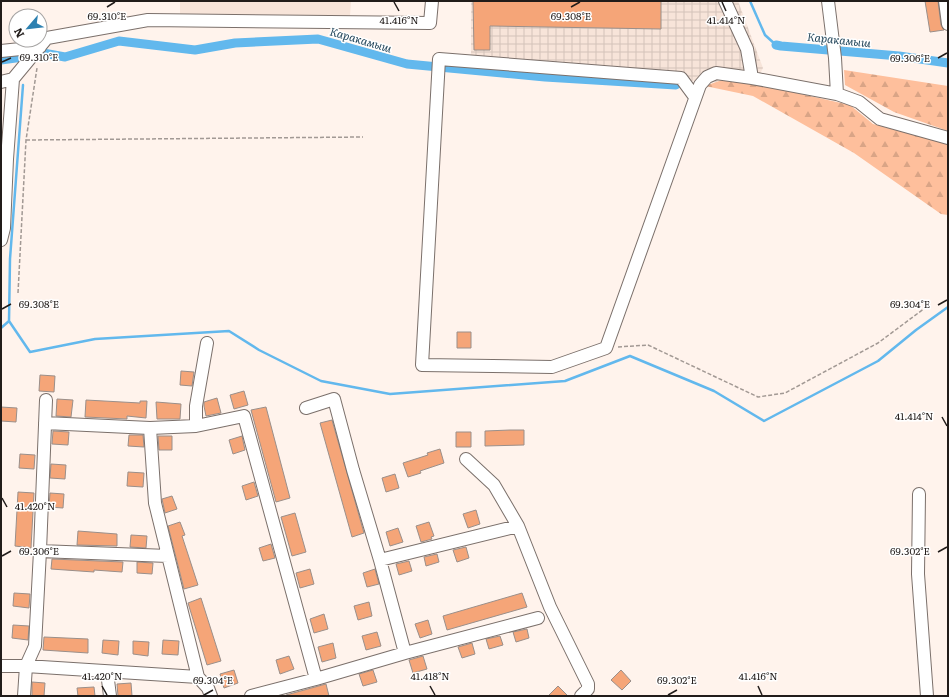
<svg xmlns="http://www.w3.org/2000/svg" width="949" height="697" font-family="Literata,serif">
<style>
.built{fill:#f7e4d9}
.industrial{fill:url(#industrial-grid)}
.forest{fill:url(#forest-firs)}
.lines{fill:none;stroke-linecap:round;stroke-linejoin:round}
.stream{stroke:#62b8ed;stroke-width:2.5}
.canal{stroke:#62b8ed;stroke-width:9}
.building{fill:#f5a578;stroke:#9a8f8a}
.minor-casing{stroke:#7b706b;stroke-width:14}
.path{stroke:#a29994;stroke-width:1.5;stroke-dasharray:4 2;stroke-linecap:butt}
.minor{stroke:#fff;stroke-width:12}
.ticks{fill:none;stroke:#211c1a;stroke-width:1.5}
.labels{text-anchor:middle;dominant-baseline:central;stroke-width:3;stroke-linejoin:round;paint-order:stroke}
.water-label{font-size:11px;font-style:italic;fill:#173c52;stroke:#fff}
.ticks-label{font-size:10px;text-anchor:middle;fill:#211c1a;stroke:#fff;stroke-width:3;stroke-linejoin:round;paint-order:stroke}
</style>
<defs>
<pattern id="industrial-grid" width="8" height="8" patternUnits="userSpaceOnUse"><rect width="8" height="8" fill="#f7e4d9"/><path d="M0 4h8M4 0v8" fill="none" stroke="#d3c3ba"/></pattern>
<pattern id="forest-firs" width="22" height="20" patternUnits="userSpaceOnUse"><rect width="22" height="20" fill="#febf9c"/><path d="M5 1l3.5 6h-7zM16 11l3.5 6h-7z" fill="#d9a486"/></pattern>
</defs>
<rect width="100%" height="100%" fill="#fff3ec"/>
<path class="built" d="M 180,1 L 351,1 L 350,16 L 180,14 Z"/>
<path class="industrial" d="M 471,1 L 738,1 L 763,68 L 754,85 L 471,66 Z"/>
<path class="forest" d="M 844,70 L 948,86 L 948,131 L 894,112 L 845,85 Z
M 722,80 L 747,82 L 850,105 L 873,124 L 948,144 L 948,215 L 941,214 L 854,153 L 753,96 L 705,86 Z"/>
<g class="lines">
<path class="stream" d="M 750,1 L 765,35 L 776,45
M 9,321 L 30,352 L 95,339 L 229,331 L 259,350 L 321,381 L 390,394 L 565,381 L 630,356 L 714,391 L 764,421 L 878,361 L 916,330 L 948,307
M 1,328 L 9,321 L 10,259 L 23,85"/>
<path class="canal" d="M 776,45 L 781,46 L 899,56 L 948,63
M 43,53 L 65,57 L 119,41 L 195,50 L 235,43 L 318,39 L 407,64 L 545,77 L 676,85
M 1,60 L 23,57"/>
</g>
<path class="building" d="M 473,1 L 661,1 L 661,29 L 490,26 L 490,50 L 474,50 Z
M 925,1 L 938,1 L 941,25 L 944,30 L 930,32 Z
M 457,332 L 471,332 L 471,348 L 457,348 Z
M 181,371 L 194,372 L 192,386 L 180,385 Z
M 40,375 L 55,376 L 54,392 L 39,391 Z
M 244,391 L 248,405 L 234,409 L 230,395 Z
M 217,398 L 221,413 L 206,416 L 204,406 L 204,402 Z
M 57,399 L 73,400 L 71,417 L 56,416 Z
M 86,400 L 140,403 L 140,401 L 147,401 L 146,418 L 127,416 L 127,419 L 85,417 Z
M 156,402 L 181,404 L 180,419 L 157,419 Z
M 1,407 L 17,408 L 16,422 L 1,421 Z
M 266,407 L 290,498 L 276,502 L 251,410 Z
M 332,420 L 364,533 L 352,537 L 320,423 Z
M 510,430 L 524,430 L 524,445 L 485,446 L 485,431 Z
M 53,431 L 69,432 L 68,445 L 52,444 Z
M 456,432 L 471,432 L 471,447 L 456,447 Z
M 129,435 L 143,435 L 144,447 L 128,446 Z
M 158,436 L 172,436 L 172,450 L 159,450 Z
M 242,436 L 245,450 L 233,454 L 229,440 Z
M 440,449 L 444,463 L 420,471 L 421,473 L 408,477 L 403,463 L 428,455 L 427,453 Z
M 20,454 L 35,455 L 34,469 L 19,468 Z
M 51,464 L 66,465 L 65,479 L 50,478 Z
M 128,472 L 144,473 L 143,487 L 127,486 Z
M 395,474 L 399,488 L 386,492 L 382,478 Z
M 254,482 L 258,496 L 246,500 L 242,486 Z
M 18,492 L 34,493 L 31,548 L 15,546 Z
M 50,493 L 64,494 L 63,508 L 49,507 Z
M 172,496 L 177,509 L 165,513 L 162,499 Z
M 476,510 L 480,524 L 468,528 L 463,514 Z
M 295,513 L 306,552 L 292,556 L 281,517 Z
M 180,522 L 185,535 L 182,536 L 198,585 L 184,589 L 168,526 Z
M 429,522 L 434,536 L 431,537 L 432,539 L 421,542 L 416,526 Z
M 398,528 L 403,542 L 390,546 L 386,532 Z
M 78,531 L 117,534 L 117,546 L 77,545 Z
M 131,535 L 147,536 L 146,548 L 130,547 Z
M 271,544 L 275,558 L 263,561 L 259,548 Z
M 466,547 L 469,558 L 457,562 L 453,550 Z
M 437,554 L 439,562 L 426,566 L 424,557 Z
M 52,559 L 123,562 L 122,572 L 94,570 L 94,572 L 51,569 Z
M 409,561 L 412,571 L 399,575 L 396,564 Z
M 137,562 L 153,563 L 152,574 L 137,573 Z
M 310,569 L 314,584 L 300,588 L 296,573 Z
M 375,569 L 379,584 L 367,587 L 363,573 Z
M 14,593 L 30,594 L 29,608 L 13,606 Z
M 522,593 L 527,607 L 447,630 L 443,616 Z
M 201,598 L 221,661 L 207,665 L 188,603 Z
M 369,602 L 372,616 L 358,620 L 354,606 Z
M 324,614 L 328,629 L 314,633 L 310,619 Z
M 428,620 L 432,634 L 420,638 L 415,624 Z
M 13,625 L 29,626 L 28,640 L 12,638 Z
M 527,629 L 529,638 L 516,642 L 513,632 Z
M 377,632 L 381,646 L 366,650 L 362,636 Z
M 500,636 L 503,645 L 489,649 L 486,639 Z
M 44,637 L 88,639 L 88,653 L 43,650 Z
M 103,640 L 119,641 L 118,655 L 102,653 Z
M 163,640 L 179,641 L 178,655 L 162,654 Z
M 133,641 L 149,642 L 148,656 L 133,654 Z
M 333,643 L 336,658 L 322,662 L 318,647 Z
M 472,643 L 475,654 L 462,658 L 458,647 Z
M 289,656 L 294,669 L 280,674 L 276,660 Z
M 423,656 L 427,669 L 413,673 L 409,660 Z
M 234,670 L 238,683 L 224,688 L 220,674 Z
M 373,670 L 377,682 L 363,686 L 359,674 Z
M 621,670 L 631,681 L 622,690 L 611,680 Z
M 32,682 L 45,683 L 44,696 L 32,696 Z
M 131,683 L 132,696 L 118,696 L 117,684 Z
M 326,684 L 329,696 L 286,696 L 286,695 Z
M 558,686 L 568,696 L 548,696 Z
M 94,687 L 95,696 L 78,696 L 77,688 Z"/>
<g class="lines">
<defs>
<path id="minor" d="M 725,1 L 747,49 L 752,78 L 837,94 L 859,102 L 880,119 L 948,138
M 828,1 L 835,58 L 837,94
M 945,1 L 948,24
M 1,51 L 40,47
M 1,82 L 13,79 L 47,38 L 148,20 L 430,23 L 432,1
M 695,97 L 681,78 L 439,59 L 422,365 L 552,367 L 606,348 L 700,85 L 707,77 L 716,73 L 752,78
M 1,240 L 4,228 L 7,159 L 13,79
M 306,408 L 334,399 L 353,470 L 380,560 L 405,653
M 45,423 L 150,428 L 196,426 L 244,416 L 316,679
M 196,426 L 196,406 L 207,343
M 150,428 L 155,503 L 198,677 L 208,688 L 211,696
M 466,459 L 494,485 L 518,526 L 550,607 L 588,684 L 588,689 L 581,696
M 919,494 L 918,574 L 927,696
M 40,551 L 168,556
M 380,560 L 518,526
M 1,666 L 26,666 L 198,677
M 107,672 L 110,696
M 24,696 L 26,666 L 35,646 L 40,551 L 46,400
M 251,696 L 316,679 L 405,653 L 538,618"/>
</defs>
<use href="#minor" class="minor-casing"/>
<path class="path" d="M 26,140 L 363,137
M 18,293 L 26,140 L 37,68
M 618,347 L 648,345 L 758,397 L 785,393 L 878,343 L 929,305"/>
<use href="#minor" class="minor"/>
</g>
<path class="ticks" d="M 394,2 L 399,11M 722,2 L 726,11M 107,7 L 115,2M 571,7 L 580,2M 938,58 L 947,53M 2,62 L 11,58M 938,305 L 947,300M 2,309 L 11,304M 942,417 L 947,426M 2,498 L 7,507M 938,552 L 947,547M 2,556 L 11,551M 102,686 L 107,695M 430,686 L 435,695M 758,686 L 762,695M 204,695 L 213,690M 668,695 L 677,690"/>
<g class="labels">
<g class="water-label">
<text transform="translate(361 39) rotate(16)">Каракамыш</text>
<text transform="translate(839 39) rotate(6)">Каракамыш</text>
</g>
</g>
<g class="ticks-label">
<text x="107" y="20">69.310°E</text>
<text x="571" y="20">69.308°E</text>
<text x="399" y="24">41.416°N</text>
<text x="726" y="24">41.414°N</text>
<text x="39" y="61">69.310°E</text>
<text x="910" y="62">69.306°E</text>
<text x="39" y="308">69.308°E</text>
<text x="910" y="308">69.304°E</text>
<text x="914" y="420">41.414°N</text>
<text x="35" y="510">41.420°N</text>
<text x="39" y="555">69.306°E</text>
<text x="910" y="555">69.302°E</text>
<text x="102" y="680">41.420°N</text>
<text x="430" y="680">41.418°N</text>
<text x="758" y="680">41.416°N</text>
<text x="213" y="684">69.304°E</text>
<text x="677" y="684">69.302°E</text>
</g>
<rect width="949" height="697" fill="none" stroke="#211c1a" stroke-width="4"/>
<g transform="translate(28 28) rotate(242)"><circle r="19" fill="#ffffff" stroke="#a6a4a3"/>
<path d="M0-3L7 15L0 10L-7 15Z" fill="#2d81b1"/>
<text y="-6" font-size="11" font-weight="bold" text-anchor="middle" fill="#211c1a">N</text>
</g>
</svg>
